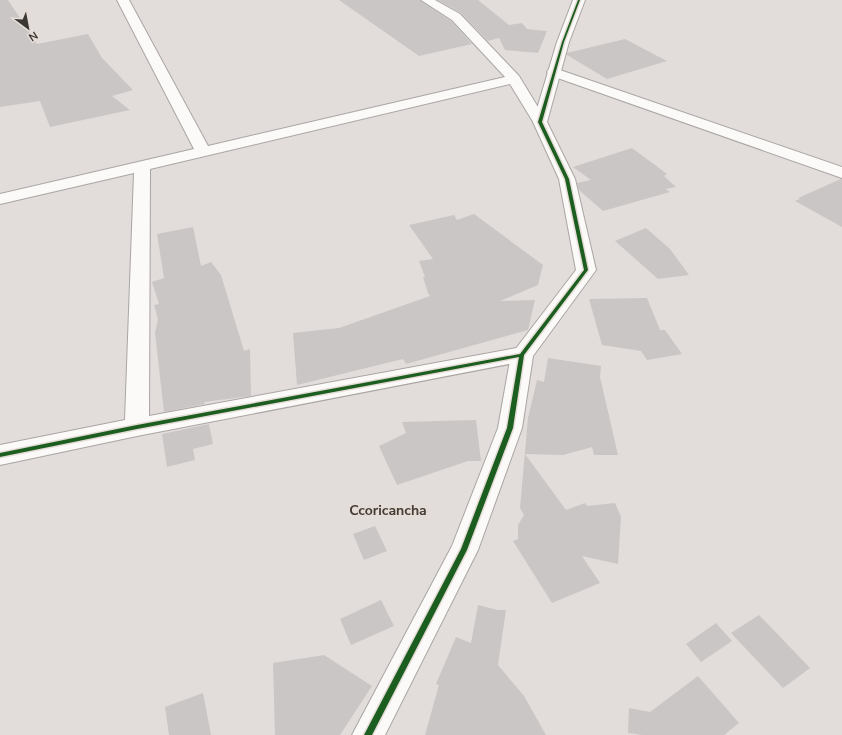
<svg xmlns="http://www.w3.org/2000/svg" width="842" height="735" font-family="'Nunito Sans',sans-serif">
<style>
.building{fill:#cac6c6}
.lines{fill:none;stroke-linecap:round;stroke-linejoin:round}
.minor-casing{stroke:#a9a5a3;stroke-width:2}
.tertiary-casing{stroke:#a9a5a3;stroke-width:2}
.minor{fill:#fbfaf9;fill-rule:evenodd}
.tertiary{fill:#fbfaf9;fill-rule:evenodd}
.cycleway-casing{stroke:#e6dcd6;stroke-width:3}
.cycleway{fill:#1b5e20;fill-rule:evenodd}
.labels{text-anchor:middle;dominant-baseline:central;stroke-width:4;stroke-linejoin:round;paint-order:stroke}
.quarter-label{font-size:14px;font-weight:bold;fill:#443c38;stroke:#e6dcd6}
</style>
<rect width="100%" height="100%" fill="#e2ddda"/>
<path class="building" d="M 0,0 L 8,0 L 37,44 L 88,34 L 102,58 L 133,90 L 112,96 L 130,110 L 50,127 L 40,101 L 0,107 Z
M 339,0 L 420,0 L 451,21 L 472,44 L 419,56 Z
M 438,0 L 478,0 L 509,25 L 522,23 L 527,29 L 547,31 L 538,53 L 505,50 L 499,38 L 488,41 L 461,13 Z
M 625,39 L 667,61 L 607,79 L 567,55 L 567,53 Z
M 632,148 L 667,174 L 664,176 L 676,187 L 666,189 L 670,192 L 603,211 L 579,190 L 577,183 L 591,180 L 573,167 Z
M 841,179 L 842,179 L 842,227 L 795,201 L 800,199 L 798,198 Z
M 474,214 L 543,265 L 538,285 L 500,301 L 535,300 L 528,330 L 406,364 L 403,359 L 297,385 L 293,333 L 339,328 L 430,296 L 428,293 L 423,277 L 425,277 L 419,261 L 433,259 L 409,225 L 454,215 L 457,220 Z
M 193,227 L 201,266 L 211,262 L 221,275 L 244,351 L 250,349 L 251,396 L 204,402 L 205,404 L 164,412 L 155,333 L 158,319 L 154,305 L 159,304 L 152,282 L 164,278 L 157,234 Z
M 646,228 L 670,249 L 689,275 L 658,279 L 615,241 Z
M 647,298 L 660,330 L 665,330 L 682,354 L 647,360 L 641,351 L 602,345 L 589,299 Z
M 548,358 L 601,366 L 600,377 L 618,455 L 594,455 L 592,447 L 563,455 L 525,454 L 566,510 L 585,503 L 587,506 L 615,503 L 621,517 L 618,564 L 582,556 L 600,583 L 552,603 L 513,541 L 518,539 L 518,525 L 524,515 L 520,508 L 528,418 L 537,380 L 544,382 Z
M 476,420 L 481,461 L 468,461 L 397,485 L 379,446 L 406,433 L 402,422 Z
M 209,424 L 213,444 L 193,449 L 195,460 L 167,467 L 162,434 Z
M 375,526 L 387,551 L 364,560 L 353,534 Z
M 381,600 L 394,626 L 351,645 L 340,619 Z
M 478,605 L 498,610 L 506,610 L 498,665 L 524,696 L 546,735 L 425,735 L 439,685 L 436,684 L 456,637 L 471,643 Z
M 759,615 L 810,668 L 783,688 L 731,633 Z
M 716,623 L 732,641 L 701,662 L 686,644 Z
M 324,655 L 372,686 L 340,735 L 275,735 L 273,663 Z
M 698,676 L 739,723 L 724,735 L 642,735 L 628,733 L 629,708 L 650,712 Z
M 203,693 L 211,735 L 169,735 L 165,707 Z"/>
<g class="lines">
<defs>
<path id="minor" d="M 117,0 L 129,0 L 208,146 L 505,77 L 452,20 L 421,0 L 435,0 L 460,14 L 519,76 L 547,122 L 545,125 L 540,126 L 535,125 L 510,84 L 150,169 L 149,416 L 522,347 L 530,350 L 533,355 L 530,360 L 137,436 L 0,465 L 0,445 L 125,420 L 134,173 L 0,204 L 0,194 L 194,149 Z
M 554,68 L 842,167 L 842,178 L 549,75 L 547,72 L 549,69 Z"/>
<path id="tertiary" d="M 573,0 L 585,0 L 569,42 L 547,122 L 575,179 L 596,270 L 533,356 L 522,428 L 478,550 L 385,735 L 352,735 L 452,546 L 498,428 L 511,355 L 576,270 L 559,179 L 533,122 L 557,42 Z"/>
</defs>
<use href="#minor" class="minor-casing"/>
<use href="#tertiary" class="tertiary-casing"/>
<use href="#minor" class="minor"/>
<use href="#tertiary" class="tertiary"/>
<defs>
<path id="cycleway" d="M 578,0 L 580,0 L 564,42 L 542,122 L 569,179 L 588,270 L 524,355 L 513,428 L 467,550 L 372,735 L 364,735 L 461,549 L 507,428 L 519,357 L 137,429 L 0,457 L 0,453 L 137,425 L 520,354 L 584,270 L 565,179 L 538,122 L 562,42 Z"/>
</defs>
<use href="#cycleway" class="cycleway-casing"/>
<use href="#cycleway" class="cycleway"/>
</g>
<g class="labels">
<g class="quarter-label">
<text x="388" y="510">Ccoricancha</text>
</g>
</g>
<g transform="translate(28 28) rotate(148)" stroke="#e6dcd6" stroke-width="3" paint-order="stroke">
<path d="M0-3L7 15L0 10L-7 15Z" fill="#3a3634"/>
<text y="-6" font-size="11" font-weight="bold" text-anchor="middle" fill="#3a3634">N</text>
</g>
</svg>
